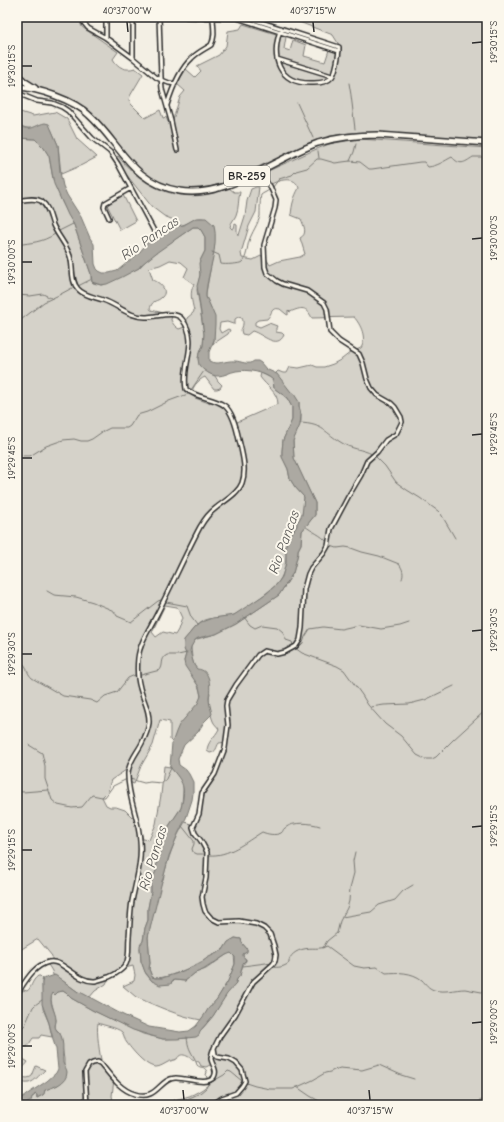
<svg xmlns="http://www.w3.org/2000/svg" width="504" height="1122" font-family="'Comic Neue',sans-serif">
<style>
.green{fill:#d5d2c9;stroke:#807e7a;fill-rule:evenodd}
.water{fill:#aca9a2;stroke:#787772}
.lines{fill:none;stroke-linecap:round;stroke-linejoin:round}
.stream{stroke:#787772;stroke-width:1}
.minor-casing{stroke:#2b2b2b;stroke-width:6}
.highway-casing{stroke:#2b2b2b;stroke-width:8}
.minor{stroke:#fbf7ec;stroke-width:3}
.highway{stroke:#fbf7ec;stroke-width:5}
.ticks{fill:none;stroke:#2b2b2b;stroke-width:1.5}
.labels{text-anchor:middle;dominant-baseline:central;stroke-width:4;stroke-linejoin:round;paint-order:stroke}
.shield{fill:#fbf7ec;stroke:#696865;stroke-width:1}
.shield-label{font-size:12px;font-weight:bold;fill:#2b2b2b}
.water-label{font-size:14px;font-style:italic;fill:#585755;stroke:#fbf7ec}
.neatline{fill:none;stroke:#2b2b2b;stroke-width:1.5}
.ticks-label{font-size:10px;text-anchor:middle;fill:#2b2b2b}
</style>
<rect width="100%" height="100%" fill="#f3efe4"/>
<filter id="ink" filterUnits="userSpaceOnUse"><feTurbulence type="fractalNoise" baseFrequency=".025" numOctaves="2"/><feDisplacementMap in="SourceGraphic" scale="8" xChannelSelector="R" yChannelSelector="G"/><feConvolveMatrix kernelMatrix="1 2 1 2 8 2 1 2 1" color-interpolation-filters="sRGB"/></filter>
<g filter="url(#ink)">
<path class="green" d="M 17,17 L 78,17 L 82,27 L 118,52 L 113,59 C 118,68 126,71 135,68 L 143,74 L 130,96 L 129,100 L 131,104 L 145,118 L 160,110 L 163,118 L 166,117 L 168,122 L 171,123 L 172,123 L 180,97 L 185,91 L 177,84 L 186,69 L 195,77 L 201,71 L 197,66 L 219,55 L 226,46 L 228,31 L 240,29 L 243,24 L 286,37 L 284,49 L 290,51 L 293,40 L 306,45 L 304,56 L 325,62 L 329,50 L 341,52 L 341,48 L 333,35 L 286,17 L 487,17 L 487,140 L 371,133 L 349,133 L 331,136 L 309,143 L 226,182 L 210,187 L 197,190 L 178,189 L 158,183 L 140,171 L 98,122 L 67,99 L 25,81 L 17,73 Z
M 17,111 L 33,116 L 55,112 L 67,119 L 77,139 L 97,157 L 82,165 L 61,174 L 58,145 L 51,129 L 26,128 L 17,124 Z
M 17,138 L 35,139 L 44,148 L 49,156 L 53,179 L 62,202 L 74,225 L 91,274 L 91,280 L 93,283 L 101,285 L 139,268 C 151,253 177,239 193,227 L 198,227 L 201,230 L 205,237 L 205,251 L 200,261 L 200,275 L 197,290 L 204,334 L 203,346 L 199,353 L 198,359 L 207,372 L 215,376 L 218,381 L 222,385 L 220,388 L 217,389 L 214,389 L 205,377 C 198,380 191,388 192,395 L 195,398 L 209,403 L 213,400 L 226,407 L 237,422 L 278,404 C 278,392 266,386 260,377 L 261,373 L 271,378 L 273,380 L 274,388 L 287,398 L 292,407 L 292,420 L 283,440 L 282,451 L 282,456 L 288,469 L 290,479 L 295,487 L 304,497 C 304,503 304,509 302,514 C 301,519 297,522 297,526 C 293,531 289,536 287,541 C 285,545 286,550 286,554 C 286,565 284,576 276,585 C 268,592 240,614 231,616 C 220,618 210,617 201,622 C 194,626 190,634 184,640 L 185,650 L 186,654 L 184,661 C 189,671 204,689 200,701 L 172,742 L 170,740 L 170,722 L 160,720 L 153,745 L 141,766 L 134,784 L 129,782 L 129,768 L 111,780 L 110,783 L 108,791 L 102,797 L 106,805 L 110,807 L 116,807 L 125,810 L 138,823 L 143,839 L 149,840 L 156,824 L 161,795 L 164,766 L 170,767 L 178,776 L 183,784 L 183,790 L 182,804 L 181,808 L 167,829 L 162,840 L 157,861 L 156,871 L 151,884 L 151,892 L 148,908 L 148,920 L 145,928 L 143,941 L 140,948 L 141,961 L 146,974 L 152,981 L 168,984 L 174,980 L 185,981 L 195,973 L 206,969 L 229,953 L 231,953 L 234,955 L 235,964 L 228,981 L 217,999 L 201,1020 C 178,1016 157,1006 136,997 L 123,986 L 134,981 L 135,975 L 133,966 C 123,968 109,974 106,984 L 95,991 L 89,998 L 78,992 L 56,976 L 53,975 L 52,971 L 47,963 L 52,960 L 52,956 L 38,939 L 20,950 L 17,956 ZM 170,260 L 181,262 L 188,268 L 184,277 L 194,284 C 189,293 192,301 194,311 L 193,313 L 187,318 L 187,326 L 179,329 C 175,327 173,324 171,320 L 172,315 L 151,310 L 150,308 C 154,298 156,303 162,297 C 169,290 159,282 153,280 L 149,268 L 160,265 ZM 165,605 L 177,607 L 182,618 L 178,630 L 175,635 L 163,632 L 156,637 L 152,632 Z
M 360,139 L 487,148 L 487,1105 L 169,1105 C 172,1099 179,1099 186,1097 C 194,1095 212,1085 214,1077 C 216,1073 213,1068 212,1064 L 206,1067 L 201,1066 L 199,1062 C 191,1060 182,1049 177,1059 C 174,1060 170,1061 168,1062 C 164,1064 160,1067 156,1067 C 146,1067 133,1051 127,1043 C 124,1040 125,1036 122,1032 C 116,1027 105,1026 98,1023 C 96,1030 100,1057 102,1064 C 104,1070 110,1075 114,1079 L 112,1096 L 114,1105 L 24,1105 L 31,1100 L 32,1097 L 36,1094 L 37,1098 L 43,1095 L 45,1090 L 58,1085 L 64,1079 L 64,1059 L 60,1033 L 55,1028 L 56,1020 L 51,1000 L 51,995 L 53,993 L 63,991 L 66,993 L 71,998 L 92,1010 L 143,1034 L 163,1039 L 188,1038 L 203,1028 L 213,1016 L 228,991 L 235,985 L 237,979 L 240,976 C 241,971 242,965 246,961 L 246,959 L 243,957 L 243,954 L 247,951 L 247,949 L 242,943 L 241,939 L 235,938 C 233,939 230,941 228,943 C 225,946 225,948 222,950 C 210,958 164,983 152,977 L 149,969 L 150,963 L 148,937 L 157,895 L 162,881 L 163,879 C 168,859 174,840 185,822 L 191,824 L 194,830 L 200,816 L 204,795 L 216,776 L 227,742 L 219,743 C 216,747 217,752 210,753 L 207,751 C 207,742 215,737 219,729 C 217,726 214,724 213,721 C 210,714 208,700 210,693 L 194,665 L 192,658 L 191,647 L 193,642 L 197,639 L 216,634 L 236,624 L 279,595 L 293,573 L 298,553 L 298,550 L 301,544 L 302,531 L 315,515 L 315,503 L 294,459 L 293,441 L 301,421 L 301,415 L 299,406 L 299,402 L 275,374 L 278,371 L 283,373 L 287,373 L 290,367 L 299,368 L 312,365 L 317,367 L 324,367 L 333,364 L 342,359 L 351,352 L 361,348 C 367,338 361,325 354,317 L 312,318 C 306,306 302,307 290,312 L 288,310 L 288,315 L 286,314 L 280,309 C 270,307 273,313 267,319 L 258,320 L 255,322 L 255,325 L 260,327 L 269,323 L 277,326 L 276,328 L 276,332 L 282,333 L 284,335 C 277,350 263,334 252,331 L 247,335 L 242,334 L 241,330 C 243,326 244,322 242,318 L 238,317 L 235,319 L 235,324 L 233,324 L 227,322 L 220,323 L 219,329 L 221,333 L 228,329 L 230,330 L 228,334 L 213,344 L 214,340 L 211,308 L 206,297 L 206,293 L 214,248 L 214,227 C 201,209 193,223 179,226 L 176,221 L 164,216 L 152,207 L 114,159 L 118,156 C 146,192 186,206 229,188 L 234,192 L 240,192 C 238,200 239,208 236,215 C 234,220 231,222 230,227 L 232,229 L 234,228 L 235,224 L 237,225 L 237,232 L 238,235 L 239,235 L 245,216 L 247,201 L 251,189 L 256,187 L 259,187 L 256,212 L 249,226 L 241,253 L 242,258 L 253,260 L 265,254 L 267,260 L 270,265 L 279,261 L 300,257 L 305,254 L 300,238 C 308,234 304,226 301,219 L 291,215 C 292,204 294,197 299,188 C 295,175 279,180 269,185 L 261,179 L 255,177 L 312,151 L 329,144 L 346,141 Z
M 123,195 L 136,221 L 120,230 L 107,205 Z
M 38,976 L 40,976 L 43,979 L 42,981 L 43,1009 L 49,1023 L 52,1037 L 41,1035 L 39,1038 L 33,1038 L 27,1047 L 17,1041 L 17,978 L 23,982 L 23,984 L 20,989 L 27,991 C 32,988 31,981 38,976 Z
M 17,1055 L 28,1062 C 25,1067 19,1069 20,1076 C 24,1078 28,1079 32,1076 L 36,1066 L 45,1070 C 35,1079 30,1089 17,1079 Z"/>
<path class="water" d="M 45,123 L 49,124 L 58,145 L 60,172 L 63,186 L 67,195 L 81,217 L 90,238 L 94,244 L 95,264 L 97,269 L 99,271 L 103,273 L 109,273 L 117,271 L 139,253 L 147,243 L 157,236 L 176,226 L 184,225 L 196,218 L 206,218 L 214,225 C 219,247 208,271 206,293 L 206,297 L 209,303 L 215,317 L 215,324 L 214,340 L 209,352 L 209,361 C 218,366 225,360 235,361 C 241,361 248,366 254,361 L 258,361 L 261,363 L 266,369 L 277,374 L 291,392 L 294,394 L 299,402 L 299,406 L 301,415 L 300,425 L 293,441 L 294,458 L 315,503 L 315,515 L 302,531 L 301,544 L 298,550 L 298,553 L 293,573 L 279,595 L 236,624 L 216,634 L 198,638 L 195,640 L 191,647 L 190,651 L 194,665 L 197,669 C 212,670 210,688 209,698 C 209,703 211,709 212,714 L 204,722 L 198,732 L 184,745 L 178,759 L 179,765 L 186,770 L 189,774 L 193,782 L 193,793 L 192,800 L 186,818 L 178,834 L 169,856 L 163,879 L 162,881 L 148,937 L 150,963 L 149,969 L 152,977 L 155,978 L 162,978 L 178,973 L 201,963 L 207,958 L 223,950 L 228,942 L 235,938 L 241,939 L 242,943 L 247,949 L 247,952 L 243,954 L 243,956 L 246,960 L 243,963 L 240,976 L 237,979 L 235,985 L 227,994 L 213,1016 L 200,1031 L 199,1035 L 196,1037 L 177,1039 L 163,1039 L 152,1036 L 133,1030 L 92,1010 L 71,998 L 66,993 L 63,991 L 58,992 L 55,995 L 53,993 C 47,1002 56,1011 56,1020 C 56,1023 54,1026 56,1029 C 58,1033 61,1033 62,1039 C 64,1047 62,1056 63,1063 C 64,1066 67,1069 67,1072 C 67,1084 53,1087 45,1090 L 44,1094 L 37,1098 L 37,1095 L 35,1094 L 34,1096 L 32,1097 L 31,1101 L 24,1105 L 17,1105 L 17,1101 L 47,1081 L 56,1073 L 58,1069 L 56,1049 L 54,1043 L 49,1023 L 42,1004 L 42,983 L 43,979 L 55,975 L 78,992 L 82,993 L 121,1014 L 149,1027 L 180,1032 L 189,1031 L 196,1026 L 205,1014 L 208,1009 L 217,999 L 228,981 L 235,964 L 235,957 L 231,953 L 226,955 L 203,970 L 195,973 L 185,981 L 174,980 L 172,981 L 171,984 L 160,985 L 152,981 L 145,972 L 141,961 L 140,948 L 140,945 L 143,941 L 145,928 L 148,920 L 148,908 L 151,892 L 151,882 L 156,871 L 157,861 L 162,840 L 167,829 L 181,808 C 186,787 184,783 170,767 L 172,743 L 176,732 L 179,725 L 198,703 L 201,696 L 199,687 L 185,666 L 184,661 L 186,654 L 184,649 L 184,640 L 190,633 L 194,628 L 200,623 L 213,618 L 234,615 L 267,593 L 277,584 L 282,577 L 286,563 L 286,546 L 287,539 L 297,526 L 297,523 L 302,515 L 304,497 L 295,487 L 290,479 L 288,469 L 282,457 L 282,451 L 283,440 L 292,420 L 292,407 L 287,398 L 274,388 L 273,380 C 265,372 248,369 236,371 C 230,372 224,376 218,376 C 211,376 203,370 199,365 L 198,359 L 199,353 L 203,346 L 204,334 L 197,286 L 200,275 L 199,263 L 205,251 L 205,237 L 201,230 L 198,227 L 193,227 L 156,253 L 141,265 L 139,268 L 122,277 L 107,284 L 101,285 L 92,282 L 91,274 L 74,225 L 68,215 L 54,184 L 49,156 L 44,148 L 35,139 L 17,138 L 17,124 C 20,125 22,128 26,128 C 32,130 38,124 45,123 Z"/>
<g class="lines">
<path class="stream" d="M 349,83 C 352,98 353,114 355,129
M 297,103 L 313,138
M 318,151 L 319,158
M 350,161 L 354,152 L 356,144
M 273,187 L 279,179 L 292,175 L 296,171 L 307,168 L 317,159 L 321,159 L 335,163 L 350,161 L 360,162 L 369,169 L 372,169 L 420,162 L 424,162 L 428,167 C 438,166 444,161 452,157 C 460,166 464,163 473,157 L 487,157
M 59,231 L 73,224
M 17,245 C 33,242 41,243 55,234
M 212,252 L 219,255 L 221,264 C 224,265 241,264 242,262 C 247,258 247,247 249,241 C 251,234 259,222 260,216 C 260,212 260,197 261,195 C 263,193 267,192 269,190
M 78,286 L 90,280
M 17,295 L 30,296 L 43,294 L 51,298
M 17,323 L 44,302 L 59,295 L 72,288
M 191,390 L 204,371
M 300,423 C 324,424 325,433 342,443 C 351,449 362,449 372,454
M 17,453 L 23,456 L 30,456 L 46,446 L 63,440 L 74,439 L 81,441 L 87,441 L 92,439 L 102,432 L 110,428 L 127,428 L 130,426 L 137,415 L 147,412 L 169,401 L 188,394
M 375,456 L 385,466 L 396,482 L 407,490 L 420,498 L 438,511 L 441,514 L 455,538
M 305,526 C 312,532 322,535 327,542
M 331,546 L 337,548 L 345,547 L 351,548 L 362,552 L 379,556 L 399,564 C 403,569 404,574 402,579
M 47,591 L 54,595 L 76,597 L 93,602 L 114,611 L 117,616 L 131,622 L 158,601 L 161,600
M 166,602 L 187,606 L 191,617 L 197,625
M 244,617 L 250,625 L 255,628 L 262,625 L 277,627 L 283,632 L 286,640 L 292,642 L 293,645
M 295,648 L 302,653 L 337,666 L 344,670 L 362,695 L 368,705 L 385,724 L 401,736 L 417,755 L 425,759 L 432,759 L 436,757 L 453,740 L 487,709
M 297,649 L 303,643 L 305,637 L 310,629 L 323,627 L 341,629 L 359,625 L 381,629 L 400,626 L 409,623
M 17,659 C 30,666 24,670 32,678 L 63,696 L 90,700 L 97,703 L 105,696 L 117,692 L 128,678 L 135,675
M 141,675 L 160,670 C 164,665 160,659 167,655 L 178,655 L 187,653
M 371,707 L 384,705 L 409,704 L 425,700 L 454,686
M 29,745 L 42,753 L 45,766 L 45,779 L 52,800 L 58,805 L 72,808 L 82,807 L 92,795 L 102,797 L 105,797 L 113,786 L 125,780
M 130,779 L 144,783 L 150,782 L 162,783 L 165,781 L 171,768
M 17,791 L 23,792 L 48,790
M 182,826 L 194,841 L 194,844 L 192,849 L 193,852 L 197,854 L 203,854
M 209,855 C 228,857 246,842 262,832 C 267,834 275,836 281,833 C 284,831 282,830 285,828 C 293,821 311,823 320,826
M 342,917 L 371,912 L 379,905 L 395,900 L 403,891 L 413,885
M 323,948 L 327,941 L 337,933 L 340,921 L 347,908 L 349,901 L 350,888 L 354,873 L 353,861 L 355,852
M 243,966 L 266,963 L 270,964
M 273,967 C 278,968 284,967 289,963 C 288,956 297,950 304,949 C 312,947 319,950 327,946 L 354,966 L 364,968 L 377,967 L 386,973 C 398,972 412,972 422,980 C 426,984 428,988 434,990 C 445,993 455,989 465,989 C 472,990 480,992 487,993
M 17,1030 L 21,1029 L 25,1025 L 33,1007 L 35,1005 L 42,1000
M 187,1037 C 188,1048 190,1050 195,1059 C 195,1059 197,1065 197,1065 C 201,1069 204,1065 207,1072 L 206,1075 L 207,1078
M 246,1083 L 255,1086 L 270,1089 L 293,1089 L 313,1080 L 325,1073 L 330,1072 L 334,1070 L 340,1068 L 362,1070 L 379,1065 L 401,1075 L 414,1079
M 297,1087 L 310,1096 L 323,1103 L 336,1101 L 355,1105
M 175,1105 L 180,1101 L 192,1097 L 200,1093 L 206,1088 L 208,1084 L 224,1075 L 228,1071 L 231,1072 L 242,1081
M 459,1105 L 475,1103 L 487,1098"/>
<defs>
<path id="minor" d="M 82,17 L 84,23 L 88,28 L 106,38 L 133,58 L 157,78 L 169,83 L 175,84
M 133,17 L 133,58
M 159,17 L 161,77 L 162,89 L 171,121 L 177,150
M 187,17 L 237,18 L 339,51
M 246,17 L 339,47 C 339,54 336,72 332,77 C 328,82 320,83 314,83 C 278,85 270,58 281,28
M 106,38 L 106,17
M 277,59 L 332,76
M 17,93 L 37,101 L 52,103 L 62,107 L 68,111 L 92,138 L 110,152 L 118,164 L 154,231
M 167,105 C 172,89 180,69 192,58 C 198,52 205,49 211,45 C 216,36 213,27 213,17
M 17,201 C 24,200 34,197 41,201 C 49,207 50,217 53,225 C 58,237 69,247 71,260 C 73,269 71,282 78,289 C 84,296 95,297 103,300 C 118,305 130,318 147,317 C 157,317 175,310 182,319 C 200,342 181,364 186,389 C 197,399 214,397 225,406 C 233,413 237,430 239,440 C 242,453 247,470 242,483 C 238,494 224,501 216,508 C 209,513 204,520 200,527 C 185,555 172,585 157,614 C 150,628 140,642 138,658 C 137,668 137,678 140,688 C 143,700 150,710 149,723 C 148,730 145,737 142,743 C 137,753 129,761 128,773 C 127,796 139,818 140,841 C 142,862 136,881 132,901 C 130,913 130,925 129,937 C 128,946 130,956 126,964 C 122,971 116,974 109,977 C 105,978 100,980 95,981 C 76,982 63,959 49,962 C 34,965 25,982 17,994
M 109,218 L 104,207 L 105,203 L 131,188
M 87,1105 L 85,1072 L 89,1065 L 93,1063 L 98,1062 L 101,1064 C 110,1075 120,1090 135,1094 C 157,1101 159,1079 175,1078 C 185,1077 207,1087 214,1077 C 218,1070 212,1065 211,1059 C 211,1056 212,1053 213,1050
M 212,1105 L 222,1098 L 236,1093 L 242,1086 L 245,1081 L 242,1070 L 236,1063 L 229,1059 L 217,1057 L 215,1054 L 214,1048 L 220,1036 L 235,1015 L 253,982 L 273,964 L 275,961 L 276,955 L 274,946 L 270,934 L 264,928 L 256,924 L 239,921 L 219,922 L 211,918 L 205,911 L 203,904 L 202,897 L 206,878 L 207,852 L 201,841 L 195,833 L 193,827 L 199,814 L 202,793 L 215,774 L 225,748 L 228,725 L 226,706 L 227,700 L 236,685 L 258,655 L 264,651 L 277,654 L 285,652 L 296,646 L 300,640 L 302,628 L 304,589 L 308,574 L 311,568 L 324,553 L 328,546 L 331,529 L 348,497 L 361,475 L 367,461 L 377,452 L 386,440 L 396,434 L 402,422 L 401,417 L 395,407 L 391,403 L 377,395 L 371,388 L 367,379 L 363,363 L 359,354 L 339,341 L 330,332 L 327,309 L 324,303 L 307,291 L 283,284 L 277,281 L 267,273 L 265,267 L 264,245 L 275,208 L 276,200 L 270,186 L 265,181 L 257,179 L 246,179"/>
<path id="highway" d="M 17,74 L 24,81 L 35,88
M 17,87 C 38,88 74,100 89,115 C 121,144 131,183 180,191 C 227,199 275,158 318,143 C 338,137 358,135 378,135 L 487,143"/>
</defs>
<use href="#minor" class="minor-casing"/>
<use href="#highway" class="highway-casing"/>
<use href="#minor" class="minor"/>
<use href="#highway" class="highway"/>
</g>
</g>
<path class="ticks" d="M 127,22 L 128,32M 313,22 L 314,32M 472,43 L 482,42M 22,66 L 32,66M 472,239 L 482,238M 22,262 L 32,262M 472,435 L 482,434M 22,458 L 32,458M 472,631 L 482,630M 22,654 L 32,654M 472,827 L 482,826M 22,850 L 32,850M 472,1023 L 482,1022M 22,1046 L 32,1046M 183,1090 L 184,1100M 369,1090 L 370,1100"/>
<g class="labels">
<rect class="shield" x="224" y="166" width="46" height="20" rx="3"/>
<g class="shield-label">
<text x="247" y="176">BR-259</text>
</g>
<g class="water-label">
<text transform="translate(150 238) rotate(-34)">Rio Pancas</text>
<text transform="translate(284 542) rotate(-70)">Rio Pancas</text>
<text transform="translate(153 858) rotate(-73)">Rio Pancas</text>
</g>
</g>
<rect width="504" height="1122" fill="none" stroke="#fbf7ec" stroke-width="44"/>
<rect x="22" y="22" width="460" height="1078" class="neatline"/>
<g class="ticks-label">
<text x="127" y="14">40°37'00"W</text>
<text x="313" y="14">40°37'15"W</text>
<text transform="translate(493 42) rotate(-90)" y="4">19°30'15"S</text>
<text transform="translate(11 66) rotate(-90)" y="4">19°30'15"S</text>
<text transform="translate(493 238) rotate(-90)" y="4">19°30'00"S</text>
<text transform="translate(11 262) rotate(-90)" y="4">19°30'00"S</text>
<text transform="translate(493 434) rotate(-90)" y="4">19°29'45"S</text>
<text transform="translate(11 458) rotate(-90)" y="4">19°29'45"S</text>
<text transform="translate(493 630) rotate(-90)" y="4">19°29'30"S</text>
<text transform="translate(11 654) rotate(-90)" y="4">19°29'30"S</text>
<text transform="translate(493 826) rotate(-90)" y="4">19°29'15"S</text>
<text transform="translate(11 850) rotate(-90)" y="4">19°29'15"S</text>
<text transform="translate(493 1022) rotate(-90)" y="4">19°29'00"S</text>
<text transform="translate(11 1046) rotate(-90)" y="4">19°29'00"S</text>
<text x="184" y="1114">40°37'00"W</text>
<text x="370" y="1114">40°37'15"W</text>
</g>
</svg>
